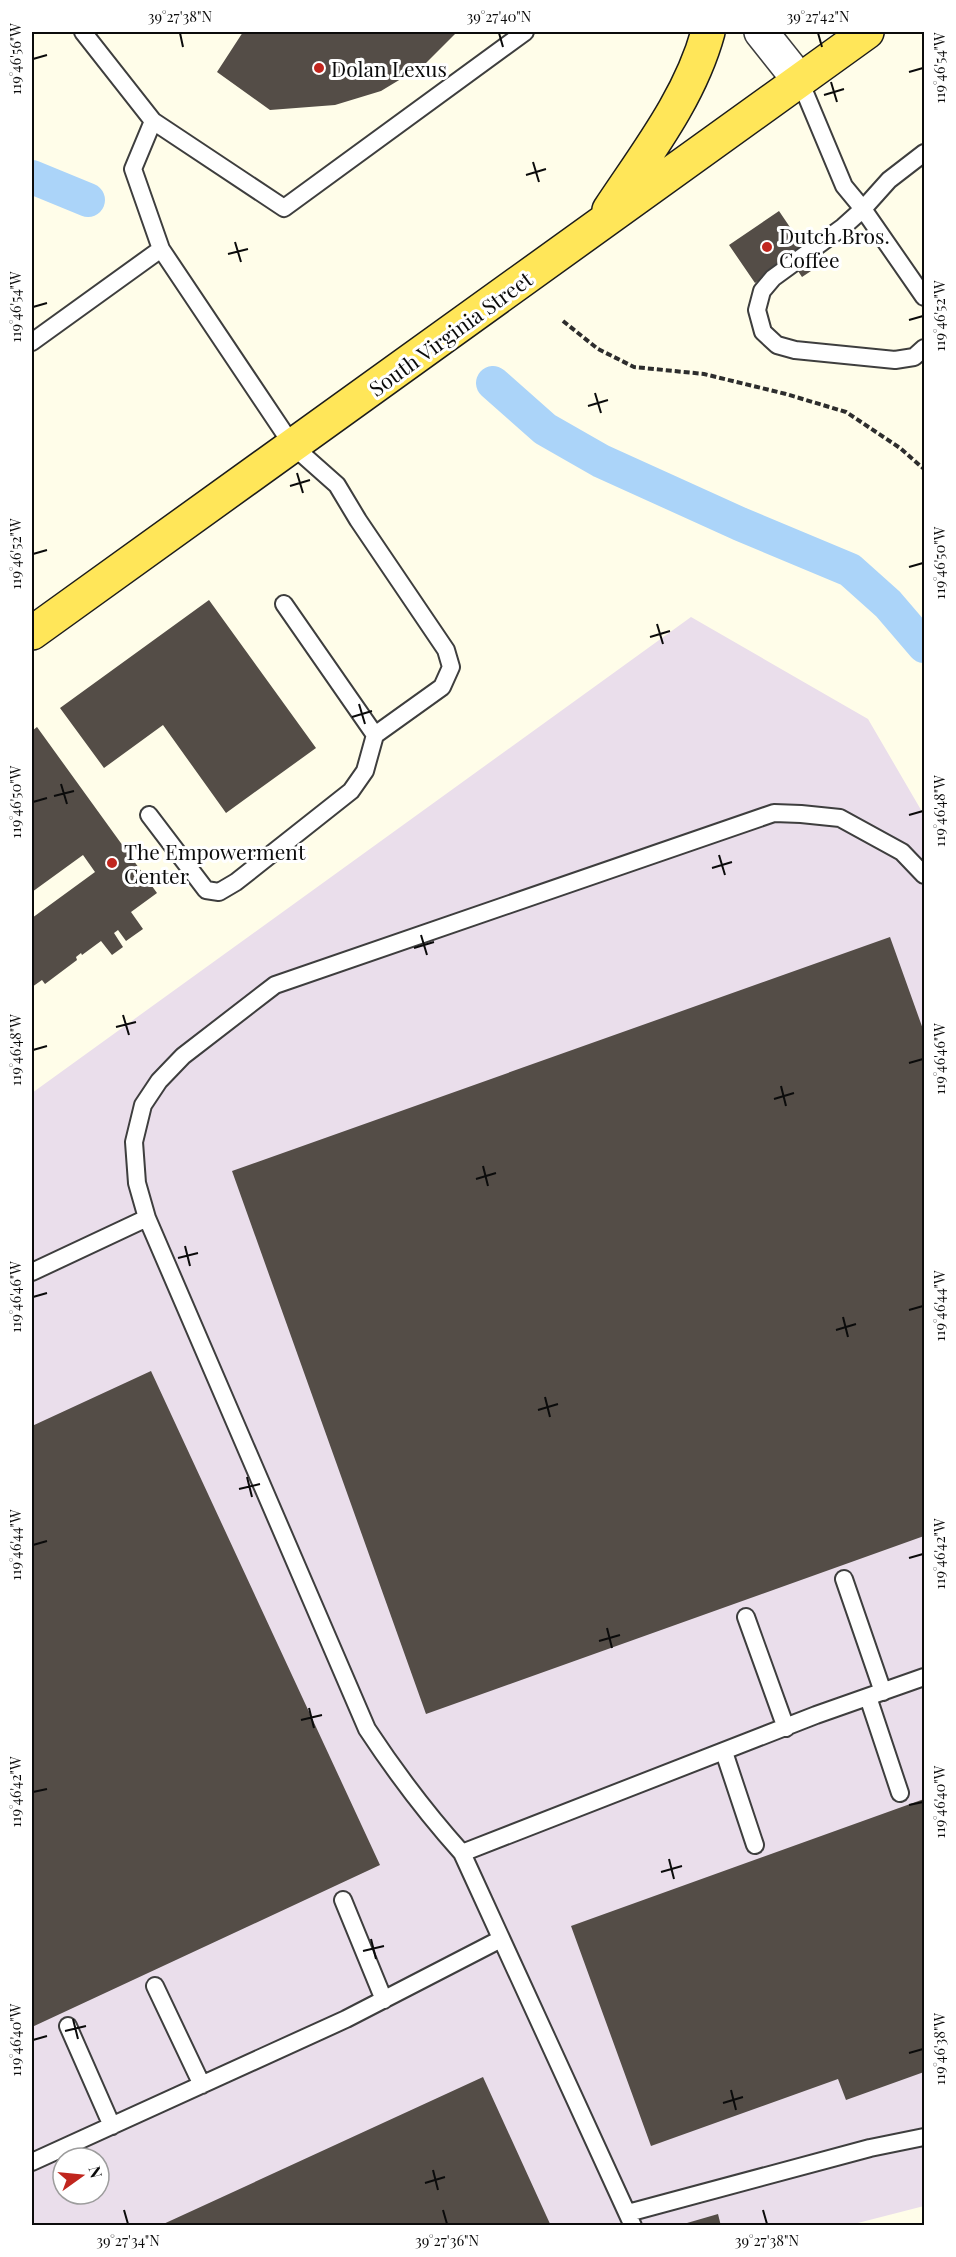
<svg xmlns="http://www.w3.org/2000/svg" width="956" height="2257" font-family="'Playfair Display',serif">
<style>
.industrial{fill:#eadeeb;fill-rule:evenodd}
.lines{fill:none;stroke-linecap:round;stroke-linejoin:round}
.canal{stroke:#abd4f9;stroke-width:34}
.building{fill:#544d47}
.lane-casing{stroke:#3e3e3e;stroke-width:20}
.street-casing{stroke:#3e3e3e;stroke-width:36}
.primary-casing{stroke:#1c1c1c;stroke-width:36}
.path{stroke:#2d2d2d;stroke-width:4;stroke-dasharray:6 3;stroke-linecap:butt}
.lane{stroke:#fff;stroke-width:16}
.street{stroke:#fff;stroke-width:33}
.primary{stroke:#ffe659;stroke-width:33}
.ticks{fill:none;stroke:#0b0b0b;stroke-width:2}
.poi-dot{fill:#c0261e;stroke:#fff;stroke-width:2}
.labels{text-anchor:middle;dominant-baseline:central;stroke-width:6;stroke-linejoin:round;paint-order:stroke}
.poi-label{font-size:21px;fill:#0b0b0b;stroke:#fff;text-anchor:start}
.street-label{font-size:21px;fill:#0b0b0b;stroke:#fff}
.neatline{fill:none;stroke:#0b0b0b;stroke-width:2}
.ticks-label{font-size:15px;text-anchor:middle;fill:#0b0b0b}
</style>
<rect width="100%" height="100%" fill="#fffde9"/>
<path class="industrial" d="M 691,617 L 868,719 L 924,815 L 924,2206 L 846,2226 L 32,2226 L 32,1093 ZM 63,2158 L 99,2158 L 99,2194 L 63,2194 Z"/>
<g class="lines">
<path class="canal" d="M 32,177 L 88,200
M 493,383 L 545,429 L 601,461 L 740,524 L 850,570 L 888,604 L 924,646"/>
</g>
<path class="building" d="M 243,32 L 457,32 L 424,65 L 381,91 L 335,105 L 270,110 L 217,72 Z
M 779,211 L 817,267 L 802,277 L 790,259 L 755,283 L 729,245 Z
M 209,600 L 316,748 L 226,813 L 163,725 L 104,768 L 60,708 Z
M 37,727 L 157,893 L 131,912 L 143,929 L 126,941 L 118,930 L 114,933 L 123,947 L 112,955 L 101,941 L 82,955 L 81,953 L 76,957 L 77,960 L 45,984 L 42,980 L 32,987 L 32,918 L 95,872 L 83,855 L 32,892 L 32,731 Z
M 890,937 L 924,1032 L 924,1536 L 426,1714 L 232,1171 Z
M 151,1371 L 380,1865 L 32,2027 L 32,1426 Z
M 924,1799 L 924,2072 L 846,2100 L 838,2079 L 651,2146 L 571,1926 Z
M 483,2077 L 551,2226 L 159,2226 Z
M 718,2214 L 721,2226 L 688,2226 L 687,2223 Z"/>
<g class="lines">
<defs>
<path id="lane" d="M 83,32 L 153,121
M 800,81 L 844,186 L 863,209 L 924,297
M 924,153 L 889,180 L 863,209 L 843,227 L 773,278 L 762,291 L 757,310 L 763,332 L 777,345 L 795,350 L 895,360 L 914,357 L 924,348
M 32,342 L 161,249
M 284,604 L 375,735
M 149,815 L 206,890 L 219,892 L 236,882 L 351,791 L 365,771 L 375,735 L 442,687 L 451,667 L 446,650 L 358,520 L 337,485 L 293,446 L 161,249 L 133,169 L 153,121 L 284,208 L 525,32
M 32,1272 L 147,1218
M 844,1579 L 883,1692
M 746,1617 L 786,1728
M 868,1697 L 900,1793
M 724,1752 L 755,1845
M 462,1853 L 816,1715 L 924,1677
M 343,1900 L 384,2000
M 155,1986 L 202,2085
M 68,2026 L 112,2126
M 32,2162 L 346,2019 L 501,1939
M 628,2213 L 870,2148 L 924,2137
M 633,2226 L 462,1853 C 427,1814 396,1773 367,1729 L 147,1218 L 137,1183 L 134,1142 L 143,1105 L 159,1081 L 183,1056 L 275,985 L 774,813 L 801,814 L 840,818 L 902,852 L 924,875"/>
<path id="street" d="M 761,32 L 800,81"/>
<path id="primary" d="M 609,210 C 646,154 690,98 708,32
M 32,633 L 867,32"/>
</defs>
<use href="#lane" class="lane-casing"/>
<use href="#street" class="street-casing"/>
<use href="#primary" class="primary-casing"/>
<path class="path" d="M 563,321 L 598,349 L 634,367 L 704,374 L 786,394 L 846,412 L 900,448 L 924,469"/>
<use href="#lane" class="lane"/>
<use href="#street" class="street"/>
<use href="#primary" class="primary"/>
</g>
<path class="ticks" d="M 180,33 L 183,47M 499,33 L 503,47M 818,33 L 822,47M 33,59 L 47,55M 909,72 L 923,68M 831,82 L 837,102M 824,95 L 844,89M 533,162 L 539,182M 526,175 L 546,169M 235,242 L 241,262M 228,254 L 248,249M 33,307 L 47,303M 909,320 L 923,316M 595,393 L 601,413M 588,406 L 608,400M 297,473 L 303,493M 290,486 L 310,480M 33,554 L 47,550M 909,567 L 923,563M 657,624 L 663,644M 650,637 L 670,631M 359,704 L 365,724M 352,717 L 372,711M 61,784 L 67,804M 54,796 L 74,791M 33,802 L 47,798M 909,815 L 923,811M 719,855 L 725,875M 712,868 L 732,862M 421,935 L 427,955M 414,948 L 434,942M 123,1015 L 129,1035M 116,1027 L 136,1022M 33,1050 L 47,1046M 909,1063 L 923,1059M 781,1086 L 786,1106M 774,1099 L 794,1093M 483,1166 L 488,1186M 476,1179 L 496,1173M 185,1246 L 190,1266M 178,1258 L 198,1253M 33,1297 L 47,1293M 909,1310 L 923,1306M 843,1317 L 848,1337M 836,1330 L 856,1324M 545,1397 L 550,1417M 538,1410 L 558,1404M 247,1477 L 252,1497M 239,1489 L 260,1484M 33,1545 L 47,1541M 909,1558 L 923,1554M 607,1628 L 612,1648M 599,1641 L 620,1635M 309,1708 L 314,1728M 301,1720 L 322,1715M 33,1792 L 47,1789M 909,1805 L 923,1802M 669,1859 L 674,1879M 661,1872 L 682,1866M 371,1939 L 376,1959M 363,1951 L 384,1946M 73,2019 L 78,2039M 65,2031 L 86,2026M 33,2040 L 47,2036M 909,2053 L 923,2049M 731,2090 L 736,2110M 723,2103 L 743,2097M 433,2170 L 438,2190M 425,2183 L 445,2177M 124,2210 L 128,2224M 443,2210 L 447,2224M 763,2210 L 767,2224"/>
<g class="poi-dot">
<circle cx="319" cy="68" r="6"/>
<circle cx="767" cy="247" r="6"/>
<circle cx="112" cy="863" r="6"/>
</g>
<g class="labels">
<g class="poi-label">
<text x="331" y="68">Dolan Lexus</text>
<text x="779" y="235">Dutch Bros.<tspan x="779" dy="24">Coffee</tspan></text>
<text x="124" y="851">The Empowerment<tspan x="124" dy="24">Center</tspan></text>
</g>
<g class="street-label">
<text transform="translate(450 333) rotate(-36)">South Virginia Street</text>
</g>
</g>
<rect width="956" height="2257" fill="none" stroke="#ffffff" stroke-width="66"/>
<g transform="translate(81 2176) rotate(75)"><circle r="28" fill="#ffffff" stroke="#9d9d9d" stroke-width="1.5"/>
<path d="M0-4.5L10 22L0 15L-10 22Z" fill="#c0261e"/>
<text y="-9" font-size="16" font-weight="bold" text-anchor="middle" fill="#0b0b0b">N</text>
</g>
<rect x="33" y="33" width="890" height="2191" class="neatline"/>
<g class="ticks-label">
<text x="180" y="22">39°27'38"N</text>
<text x="499" y="22">39°27'40"N</text>
<text x="818" y="22">39°27'42"N</text>
<text transform="translate(16 59) rotate(-90)" y="5">119°46'56"W</text>
<text transform="translate(940 68) rotate(-90)" y="5">119°46'54"W</text>
<text transform="translate(16 307) rotate(-90)" y="5">119°46'54"W</text>
<text transform="translate(940 316) rotate(-90)" y="5">119°46'52"W</text>
<text transform="translate(16 554) rotate(-90)" y="5">119°46'52"W</text>
<text transform="translate(940 563) rotate(-90)" y="5">119°46'50"W</text>
<text transform="translate(16 802) rotate(-90)" y="5">119°46'50"W</text>
<text transform="translate(940 811) rotate(-90)" y="5">119°46'48"W</text>
<text transform="translate(16 1050) rotate(-90)" y="5">119°46'48"W</text>
<text transform="translate(940 1059) rotate(-90)" y="5">119°46'46"W</text>
<text transform="translate(16 1297) rotate(-90)" y="5">119°46'46"W</text>
<text transform="translate(940 1306) rotate(-90)" y="5">119°46'44"W</text>
<text transform="translate(16 1545) rotate(-90)" y="5">119°46'44"W</text>
<text transform="translate(940 1554) rotate(-90)" y="5">119°46'42"W</text>
<text transform="translate(16 1792) rotate(-90)" y="5">119°46'42"W</text>
<text transform="translate(940 1802) rotate(-90)" y="5">119°46'40"W</text>
<text transform="translate(16 2040) rotate(-90)" y="5">119°46'40"W</text>
<text transform="translate(940 2049) rotate(-90)" y="5">119°46'38"W</text>
<text x="128" y="2246">39°27'34"N</text>
<text x="447" y="2246">39°27'36"N</text>
<text x="767" y="2246">39°27'38"N</text>
</g>
</svg>
